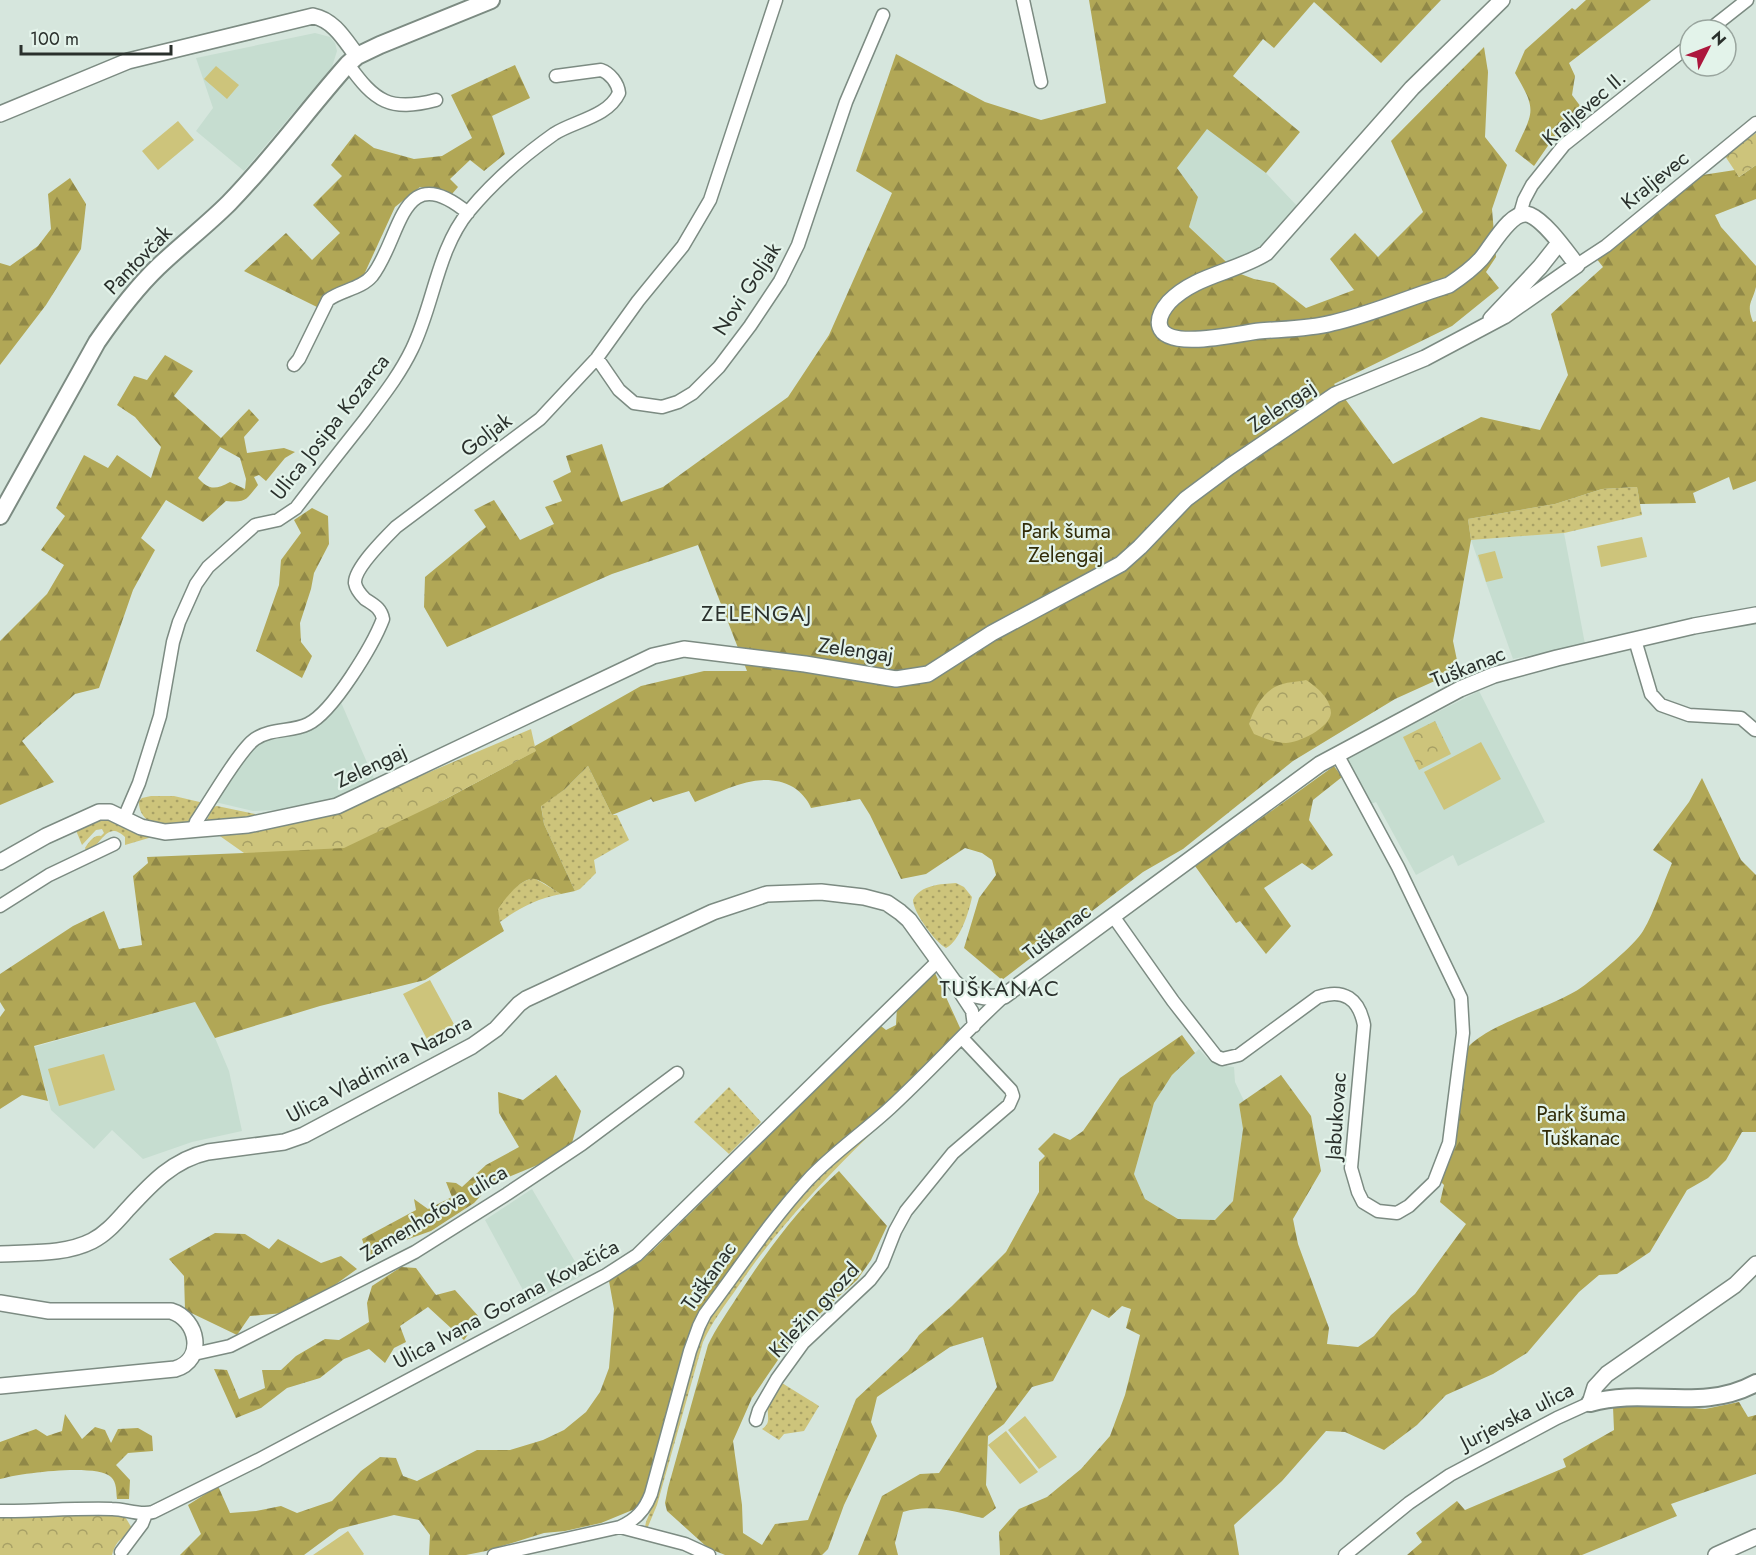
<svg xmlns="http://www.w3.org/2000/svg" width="1756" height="1555" font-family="Jost,sans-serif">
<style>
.built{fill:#c6ddd0}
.grass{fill:url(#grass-dots)}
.forest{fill:url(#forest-firs);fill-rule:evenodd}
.park{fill:url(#park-crowns)}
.pitch{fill:#cdc47b}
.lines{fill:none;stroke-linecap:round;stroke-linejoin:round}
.minor-casing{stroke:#7c8b82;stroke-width:15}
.tertiary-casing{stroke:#7c8b82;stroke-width:18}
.secondary-casing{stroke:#7c8b82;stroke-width:20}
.minor{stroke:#fff;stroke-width:12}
.tertiary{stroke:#fff;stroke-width:15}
.secondary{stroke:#fff;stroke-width:16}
.labels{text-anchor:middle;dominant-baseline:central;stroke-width:4.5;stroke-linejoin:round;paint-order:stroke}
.street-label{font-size:21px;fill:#2a302c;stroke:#e3f3ea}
.park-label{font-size:21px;fill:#312c08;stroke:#e3f3ea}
.neighbourhood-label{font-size:22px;letter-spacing:1.5px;fill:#2a302c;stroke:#e3f3ea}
</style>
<defs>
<pattern id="grass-dots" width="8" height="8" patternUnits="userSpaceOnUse" patternTransform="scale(1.5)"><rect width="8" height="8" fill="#cdc47b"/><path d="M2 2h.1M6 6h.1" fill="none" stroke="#a7a065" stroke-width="1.8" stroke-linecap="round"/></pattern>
<pattern id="forest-firs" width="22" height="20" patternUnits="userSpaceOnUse" patternTransform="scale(1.5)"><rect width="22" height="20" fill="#b1a756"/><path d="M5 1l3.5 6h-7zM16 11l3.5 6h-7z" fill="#908847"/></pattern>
<pattern id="park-crowns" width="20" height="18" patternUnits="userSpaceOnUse" patternTransform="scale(1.5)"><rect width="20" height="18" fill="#cdc47b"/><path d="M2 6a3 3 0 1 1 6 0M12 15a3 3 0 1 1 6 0" fill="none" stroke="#a7a065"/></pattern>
</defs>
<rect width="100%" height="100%" fill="#d6e6dd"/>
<path class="built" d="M 315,33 L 330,37 L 335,43 L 337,51 L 332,67 L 244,171 L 196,131 L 213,108 L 196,58 Z
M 1207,128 L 1266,173 L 1299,208 L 1257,250 L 1245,258 L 1228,263 L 1189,227 L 1198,197 L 1177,168 Z
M 1564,533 L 1585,644 L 1513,659 L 1471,540 Z
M 1479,691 L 1545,822 L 1458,866 L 1453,855 L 1416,875 L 1376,802 L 1371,804 L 1347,758 Z
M 340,700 L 375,781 L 329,802 L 293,809 L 253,811 L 215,802 L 249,747 L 260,740 L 295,732 Z
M 195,1002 L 215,1038 L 229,1071 L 242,1131 L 192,1142 L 143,1159 L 112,1130 L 94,1149 L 51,1110 L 34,1047 Z
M 1199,1049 L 1207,1058 L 1218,1065 L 1234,1067 L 1235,1082 L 1244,1101 L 1239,1104 L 1243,1129 L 1233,1201 L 1215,1220 L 1178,1219 L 1145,1199 L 1134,1174 L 1154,1103 L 1172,1075 Z
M 532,1189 L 583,1275 L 530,1303 L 485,1220 Z"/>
<path class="grass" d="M 1637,487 L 1642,515 L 1564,533 L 1471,540 L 1468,519 L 1555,504 L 1602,489 Z
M 588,766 L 612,815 L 617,815 L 629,840 L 594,860 L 596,873 L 580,889 L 575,891 L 544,824 L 541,805 L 564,790 Z
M 151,796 L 174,796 L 204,803 C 200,809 195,818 188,822 C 170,831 138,826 139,801 L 142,798 Z
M 217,806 L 255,814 L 256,816 L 207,820 L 213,807 Z
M 106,817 L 152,837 L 125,845 L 125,837 C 107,820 102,844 87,853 L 85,848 C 88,843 94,834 101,836 L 104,833 L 102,829 L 96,830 L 82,845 L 75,828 Z
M 534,878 L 561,894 C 536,899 519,908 500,922 L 497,909 C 506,896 518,881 534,878 Z
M 956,883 L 964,887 L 972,897 C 969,912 960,941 946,948 C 935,942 913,912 913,900 C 920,885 941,884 956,883 Z
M 957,1049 L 958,1050 C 880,1126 798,1197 737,1288 C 725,1305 712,1322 703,1342 L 657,1505 L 647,1529 L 645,1527 L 646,1522 L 661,1485 L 693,1361 L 711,1315 L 785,1215 L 821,1174 Z
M 729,1087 L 761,1122 L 729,1154 L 694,1122 Z
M 782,1383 L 819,1406 L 804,1431 L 784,1434 L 779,1440 L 762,1429 C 773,1422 765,1414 769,1404 C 772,1396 778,1390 782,1383 Z"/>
<path class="forest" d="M 1089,0 L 1441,0 L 1381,63 L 1314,2 L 1274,48 L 1263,39 L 1233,76 L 1300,132 L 1266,173 L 1207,129 L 1177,168 L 1198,197 L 1189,227 L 1238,273 L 1254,279 L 1274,283 L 1306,308 L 1354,290 L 1330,259 L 1355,233 L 1378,257 L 1423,212 L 1391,141 L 1484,47 L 1488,72 L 1485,137 L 1507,165 L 1492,209 L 1496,257 L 1486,272 L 1499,288 L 1452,326 L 1334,384 L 1393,464 L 1481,417 L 1540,430 L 1568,375 L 1551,314 L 1603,267 L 1596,258 L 1696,176 L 1735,170 L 1739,177 L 1756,165 L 1756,199 L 1715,215 L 1721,227 L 1756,266 C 1756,272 1756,281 1756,287 C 1752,303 1746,304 1753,322 L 1756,321 L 1756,481 L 1733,490 L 1729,477 L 1693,493 L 1696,503 L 1640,504 L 1637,487 L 1602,489 L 1555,504 L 1468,519 L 1471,540 L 1453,641 L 1459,670 L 1395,699 L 1293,761 L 1183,849 L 1143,872 L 1002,980 L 964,948 L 979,898 L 996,875 L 992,860 L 982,853 L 965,848 L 926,874 L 901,879 L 870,815 L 860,799 L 811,808 C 808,800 801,792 793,787 C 760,769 726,790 695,802 L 689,791 L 653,802 L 651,799 L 612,815 L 588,766 L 564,790 L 541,806 L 544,824 L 575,891 L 561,894 C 553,890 543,881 535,879 C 522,876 504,900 498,909 L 500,922 L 504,931 L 425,980 L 320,1006 L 215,1038 L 195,1002 L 34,1046 L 48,1101 L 22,1095 L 0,1109 L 0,1017 L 5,1010 L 0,1002 L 0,974 L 73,926 L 104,911 L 119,949 L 142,945 L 133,876 L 148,863 L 147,857 L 244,853 L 440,802 L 535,751 L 535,746 L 641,686 L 704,671 L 747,671 L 698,545 L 612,574 L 447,647 L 424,607 L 425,577 L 486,527 L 474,510 L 494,500 L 520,540 L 554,524 L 545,507 L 562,501 L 553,481 L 571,472 L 566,456 L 602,444 L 621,502 L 663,487 L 788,397 L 829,335 L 892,193 L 856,171 L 896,54 L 985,102 L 1041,120 L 1106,103 Z
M 1586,0 L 1651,0 L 1569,63 L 1575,76 L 1572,95 L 1587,115 L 1554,137 L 1534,166 L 1515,151 C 1533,111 1538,112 1515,73 L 1525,50 L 1572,8 L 1575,10 Z
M 515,65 L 530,98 L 492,116 L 505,154 L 484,171 L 470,160 L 450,179 L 458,187 L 452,194 L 420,187 L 395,207 L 362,279 L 317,307 L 244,271 L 286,233 L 312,260 L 340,233 L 313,205 L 342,176 L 331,165 L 355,134 L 374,148 L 414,159 L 442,156 L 472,138 L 451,95 Z
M 70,178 L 86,204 L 81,249 L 46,305 L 0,365 L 0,263 L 10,266 L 38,246 L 51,229 L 48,194 Z
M 165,355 L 193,371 L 174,396 L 221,438 L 249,409 L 259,420 L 244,437 L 247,453 L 284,448 L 295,452 L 285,458 L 266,481 L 259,475 L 254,477 L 258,485 C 246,500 246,503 226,501 L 203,522 L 166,500 L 141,538 L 155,550 L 133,590 L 99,688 L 75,694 L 22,741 L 54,782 L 0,805 L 0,641 L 47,594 L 64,565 L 41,550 L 65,516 L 56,508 L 84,455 L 108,468 L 117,455 L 151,478 L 161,447 L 135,417 L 117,405 L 134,376 L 147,380 ZM 220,447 L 240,458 L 246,479 L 245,489 L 230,482 C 215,490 209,490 198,478 Z
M 312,508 L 328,516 L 329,544 L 314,573 L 311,589 L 300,623 L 301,642 L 312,656 L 302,678 L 256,651 L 279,585 L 281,560 L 301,533 L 294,520 Z
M 1334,766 L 1342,777 L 1313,800 L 1309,820 L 1333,855 L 1312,870 L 1302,863 L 1264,888 L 1291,926 L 1266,954 L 1240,921 L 1236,923 L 1195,866 Z
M 1702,778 L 1741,860 L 1756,875 L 1756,1132 L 1742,1132 L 1726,1160 L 1708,1178 L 1687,1190 L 1650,1252 L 1617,1274 L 1599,1275 L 1579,1292 L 1527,1353 L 1493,1374 L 1446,1395 L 1417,1425 L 1384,1450 L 1345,1432 L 1326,1431 L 1282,1481 L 1234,1525 L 1239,1555 L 1000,1555 L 999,1532 L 1019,1509 L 1047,1497 L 1081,1469 L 1110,1436 L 1125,1395 L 1140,1335 L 1126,1328 L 1131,1309 L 1122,1306 L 1109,1318 L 1092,1309 L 1053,1381 L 1032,1387 L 1004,1424 L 988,1436 L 986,1485 L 996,1508 L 983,1518 C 955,1512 931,1503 903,1512 L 895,1543 L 898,1555 L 858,1555 L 882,1496 L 920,1474 L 939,1473 L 997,1387 L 983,1337 L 950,1347 L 877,1397 L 871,1422 L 877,1436 L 844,1505 L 828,1549 L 822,1555 L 725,1555 L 708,1548 L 667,1511 L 665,1503 L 668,1488 L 708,1345 C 716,1328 727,1313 737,1297 C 766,1252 799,1207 839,1171 L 887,1226 L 871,1260 L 857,1280 L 793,1338 L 752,1398 L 733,1441 L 742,1505 L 743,1533 L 762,1545 L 775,1524 L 808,1520 L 856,1399 L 908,1351 L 919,1335 L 952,1306 L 1006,1252 L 1039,1192 L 1039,1162 L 1045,1156 L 1038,1149 L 1054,1133 L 1070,1140 L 1083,1131 L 1120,1078 L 1182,1035 L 1195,1053 L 1172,1075 L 1154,1103 L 1134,1174 L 1145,1199 L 1178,1219 L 1215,1220 L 1233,1201 L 1243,1129 L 1239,1104 L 1281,1075 L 1311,1116 L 1321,1171 L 1293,1219 L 1298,1244 L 1329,1328 L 1327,1344 L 1358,1347 L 1374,1336 L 1391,1315 L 1415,1294 L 1466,1224 L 1440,1202 L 1444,1185 L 1440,1181 L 1464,1053 C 1478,1026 1555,1007 1582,987 C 1596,977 1635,945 1643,931 C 1655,911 1662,885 1672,863 L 1653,850 L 1689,802 Z
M 935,973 L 961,1030 L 896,1096 L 817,1162 L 804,1176 L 696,1317 L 689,1338 L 647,1493 L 635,1509 L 601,1523 L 565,1531 L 544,1533 L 486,1551 L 466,1555 L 429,1555 L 430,1535 L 419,1520 L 394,1515 L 339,1529 L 304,1555 L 180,1555 L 201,1534 L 188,1505 L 218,1486 L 230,1513 L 256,1511 L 281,1506 L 297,1513 L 332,1501 L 361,1471 L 380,1457 L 396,1458 L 403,1476 L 417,1481 L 477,1450 L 510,1450 L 543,1440 L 564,1430 L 586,1412 L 600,1392 L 609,1368 L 614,1309 L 609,1281 L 642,1260 L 653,1250 L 881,1026 L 886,1030 L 896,1025 L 897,1006 L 919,985 Z
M 556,1075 L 581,1111 L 572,1143 L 540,1164 L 492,1184 L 474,1203 L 431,1231 L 400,1242 L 368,1258 L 362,1239 L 416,1210 L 414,1199 L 428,1209 L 452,1197 L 446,1182 L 456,1183 L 462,1187 L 486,1165 L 519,1147 L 499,1113 L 498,1092 L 523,1100 Z
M 215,1233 L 245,1234 L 269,1249 L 278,1239 L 321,1263 L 341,1256 L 357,1269 L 314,1300 L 283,1313 L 250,1316 L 237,1335 L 185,1310 L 184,1276 L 169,1259 Z
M 401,1267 L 416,1268 L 436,1295 L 455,1290 L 480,1318 L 464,1340 L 428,1307 L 400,1326 L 406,1342 L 394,1348 L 385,1363 L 369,1349 L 344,1359 L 320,1378 L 287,1388 L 261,1408 L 236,1418 L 214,1369 L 227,1370 L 239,1399 L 265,1388 L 262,1370 L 281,1370 L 296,1356 L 325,1339 L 339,1340 L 369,1322 L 367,1303 L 372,1286 Z
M 1739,1402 L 1748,1417 L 1756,1415 L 1756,1474 L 1671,1504 L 1677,1516 L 1582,1555 L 1407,1555 L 1422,1542 L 1416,1533 L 1457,1501 L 1465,1510 L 1566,1467 L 1563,1459 L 1614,1430 L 1613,1407 L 1656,1405 L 1705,1409 Z
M 65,1414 L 82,1439 L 95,1427 L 105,1430 L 111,1443 L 118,1429 L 138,1428 L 152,1436 L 153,1451 L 128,1453 L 116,1465 L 130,1480 L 129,1499 L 117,1499 C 116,1491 117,1483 111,1477 C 97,1463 20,1473 0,1479 L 0,1442 L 36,1429 L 47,1436 L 62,1431 Z"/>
<path class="park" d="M 1756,133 L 1756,165 L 1739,177 L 1725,156 Z
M 1306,680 C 1317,687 1331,699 1331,713 C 1330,728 1298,743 1286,743 C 1275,743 1264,738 1254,734 L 1249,724 C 1253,710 1263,692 1277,686 C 1285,682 1297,682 1306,680 Z
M 1435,721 L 1451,754 L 1419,770 L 1403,737 Z
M 531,729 L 536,751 L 440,802 L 344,848 L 244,853 L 217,834 L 340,810 Z
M 110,1512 L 124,1515 L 133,1530 L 130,1535 C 119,1538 115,1544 112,1555 L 0,1555 L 0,1516 Z"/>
<path class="pitch" d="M 216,66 L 239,85 L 227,99 L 204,79 Z
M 178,121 L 194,140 L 158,170 L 142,151 Z
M 1642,537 L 1647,557 L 1601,567 L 1597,546 Z
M 1495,551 L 1503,578 L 1486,582 L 1478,555 Z
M 1481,742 L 1501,779 L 1444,810 L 1424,772 Z
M 430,980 L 455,1026 L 428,1041 L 403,994 Z
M 104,1054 L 115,1090 L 59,1106 L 48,1069 Z
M 1025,1416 L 1057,1457 L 1039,1469 L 1008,1430 Z
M 1006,1431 L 1038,1472 L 1020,1484 L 988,1445 Z
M 348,1531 L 364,1554 L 363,1555 L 313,1555 Z"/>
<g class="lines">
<defs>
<path id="minor" d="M 1023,0 L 1041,82
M 1709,30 L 1747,0
M 348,64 C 375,102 390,112 436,100
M 1520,214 L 1524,200 L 1532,185 L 1564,145 L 1690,45
M 1577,265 L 1606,246 L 1756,123
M 597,358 L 619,390 L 634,403 L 662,407 L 678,402 L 693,393 L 719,367 L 750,326 L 780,281 L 798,245 L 846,102 L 883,15
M 294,365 L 299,359 L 328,300 C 341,290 361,289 372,276 C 402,238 400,157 468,213
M 1635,640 L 1651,694 L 1661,705 L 1689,715 L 1741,718 L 1755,730
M 124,818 L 139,783 L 160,716 L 173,642 L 179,622 L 196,584 L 208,567 L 255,525 L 278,520 L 296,508 C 318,479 341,450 364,421 C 381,398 399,376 412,349 C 434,304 437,250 469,211 C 493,182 523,156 554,134 C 574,121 608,117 619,93 C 618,83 610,73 601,70 L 556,76
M 193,830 L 196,822 C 209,803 240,749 255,739 C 271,728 292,732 308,724 C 333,712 373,645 383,619 C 381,608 374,605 365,599 C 361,595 356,589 355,583 C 354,569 385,538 396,527 L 540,419 L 597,358 L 638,301 L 683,246 L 710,200 L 776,0
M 0,906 L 49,875 L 114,844
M 1113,916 L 1173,1001 L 1216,1056 L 1222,1059 L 1239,1055 L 1318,997 C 1344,988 1359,999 1364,1025 L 1351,1168 L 1358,1192 L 1363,1202 L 1378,1211 L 1397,1213 L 1409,1206 L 1434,1182 L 1449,1143 L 1463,1033 L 1461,998 L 1398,867 L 1337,754
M 955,985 L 972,1011 L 974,1026
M 194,1354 L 230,1346 L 415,1252 L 507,1194 L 582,1144 L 677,1073
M 756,1420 L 759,1410 L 777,1379 L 803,1343 L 870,1280 L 882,1264 L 895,1231 L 906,1211 L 953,1153 L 1009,1105 L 1013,1096 L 1011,1090 L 962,1038
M 0,1511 C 37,1511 75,1508 112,1509 C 126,1509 140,1516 153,1512 L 258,1460 L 606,1275 L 637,1255 L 938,961
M 620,1527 L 685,1544 L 709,1555
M 121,1552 L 142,1524 L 146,1514
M 494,1555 L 620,1527 C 636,1520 645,1510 651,1494 L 690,1351 L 699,1326 L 705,1314 C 739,1269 770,1221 808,1180 C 833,1153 863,1133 890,1108 C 929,1072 965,1032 1004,996
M 1345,1555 L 1409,1503 L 1450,1475 L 1557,1418 L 1590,1403"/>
<path id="tertiary" d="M 0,114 L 128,61 L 313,16 C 334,20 345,40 357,56
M 1491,319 L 1540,267 L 1559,243
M 0,862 L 46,836 L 99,812 L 110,812 L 141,827 L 165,832 L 248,825 L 337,806 L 653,656 L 684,649 L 805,664 L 896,679 L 928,674 L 992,633 L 1121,564 L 1140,547 L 1186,499 L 1229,467 L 1335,395 L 1425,358 L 1504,316 L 1577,265 C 1566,251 1546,222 1530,215 C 1512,207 1491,248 1481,259 C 1472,269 1461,277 1449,285 C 1410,297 1372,314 1332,323 C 1309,329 1283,329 1259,331 C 1240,333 1168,351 1160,327 C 1157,318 1163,309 1169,302 C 1195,275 1236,272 1266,253 L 1412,88 L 1502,0
M 0,1254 C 30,1252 64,1255 92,1241 C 106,1234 116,1222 126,1211 C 150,1185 172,1160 208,1152 L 284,1142 L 304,1135 L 472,1046 L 496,1029 L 519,1004 L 526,999 L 713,912 L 767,894 L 821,892 L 864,897 L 887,903 L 900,912 L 909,920 L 953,981 C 966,995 986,1000 1004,996 L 1320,764 L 1460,689 L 1494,675 L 1557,658 L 1694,626 L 1756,615
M 0,1303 L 49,1311 L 171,1311 C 198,1319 206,1360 175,1369 L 0,1386
M 1590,1403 L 1595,1387 L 1607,1374 L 1735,1285 L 1756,1264
M 1716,1555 L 1756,1537"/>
<path id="secondary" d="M 0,516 L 97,342 C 115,316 135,289 158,267 C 181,245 207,225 229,203 C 272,159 308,109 348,64 L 357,56 L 380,45 L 491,0
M 1590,1403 C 1647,1387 1701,1413 1756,1383"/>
</defs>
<use href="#minor" class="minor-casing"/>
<use href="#tertiary" class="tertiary-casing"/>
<use href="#secondary" class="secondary-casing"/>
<use href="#minor" class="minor"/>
<use href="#tertiary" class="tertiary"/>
<use href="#secondary" class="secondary"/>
</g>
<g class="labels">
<g class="street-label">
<text transform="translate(1584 108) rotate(-41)">Kraljevec II.</text>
<text transform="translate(1655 180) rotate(-39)">Kraljevec</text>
<text transform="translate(138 260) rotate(-46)">Pantovčak</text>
<text transform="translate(747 289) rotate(-57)">Novi Goljak</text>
<text transform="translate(1282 406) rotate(-34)">Zelengaj</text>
<text transform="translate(330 427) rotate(-52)">Ulica Josipa Kozarca</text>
<text transform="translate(486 435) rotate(-37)">Goljak</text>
<text transform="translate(856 650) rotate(8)">Zelengaj</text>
<text transform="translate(1468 667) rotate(-22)">Tuškanac</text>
<text transform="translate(371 766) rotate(-25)">Zelengaj</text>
<text transform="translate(1057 932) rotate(-37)">Tuškanac</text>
<text transform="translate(379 1069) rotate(-28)">Ulica Vladimira Nazora</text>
<text transform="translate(1336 1116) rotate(-86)">Jabukovac</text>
<text transform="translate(434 1213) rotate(-31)">Zamenhofova ulica</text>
<text transform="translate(709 1276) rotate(-55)">Tuškanac</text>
<text transform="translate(506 1304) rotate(-28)">Ulica Ivana Gorana Kovačića</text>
<text transform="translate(814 1310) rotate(-47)">Krležin gvozd</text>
<text transform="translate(1517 1416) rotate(-27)">Jurjevska ulica</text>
</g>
<g class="park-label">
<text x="1066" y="531">Park šuma<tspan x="1066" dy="24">Zelengaj</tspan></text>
<text x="1581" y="1114">Park šuma<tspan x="1581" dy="24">Tuškanac</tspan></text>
</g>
<g class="neighbourhood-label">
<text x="757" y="613">ZELENGAJ</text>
<text x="1000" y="988">TUŠKANAC</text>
</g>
</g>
<g transform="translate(1708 48) rotate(48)"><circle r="28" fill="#e3f3ea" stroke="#99a59e" stroke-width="1.5"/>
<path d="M0-4.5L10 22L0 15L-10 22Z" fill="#ac163c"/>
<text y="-9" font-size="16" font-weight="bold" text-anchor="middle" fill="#2a302c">N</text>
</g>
<path d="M21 45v9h150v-9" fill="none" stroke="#2a302c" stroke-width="3"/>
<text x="30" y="45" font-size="18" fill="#2a302c" stroke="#e3f3ea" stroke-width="4.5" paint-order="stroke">100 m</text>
</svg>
